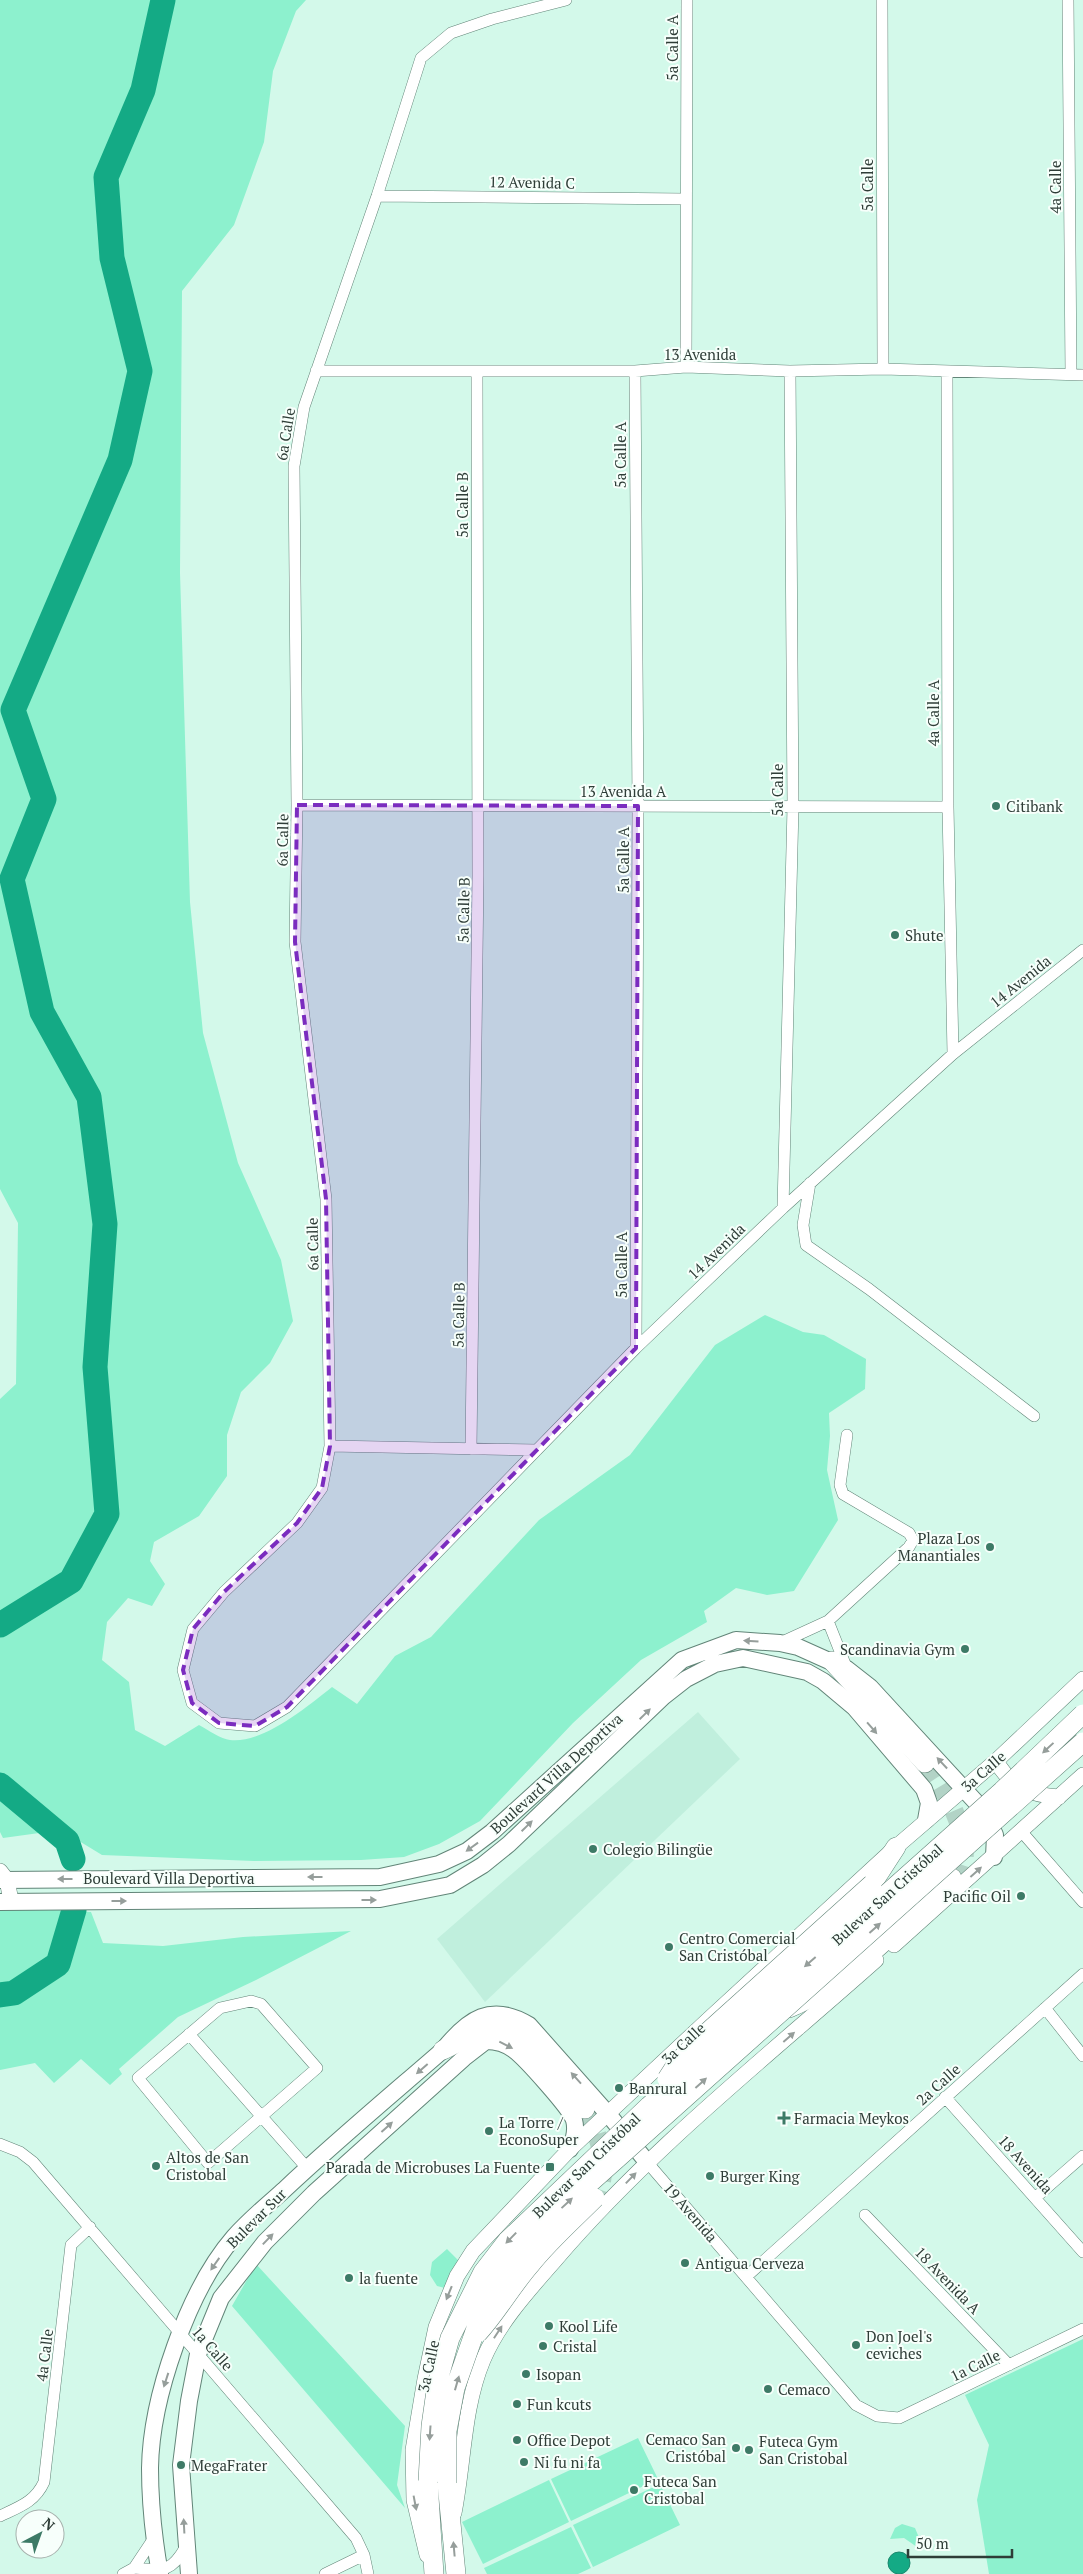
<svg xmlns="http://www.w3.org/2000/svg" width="1083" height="2574" font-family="'PT Serif',serif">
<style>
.built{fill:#c0efdd}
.green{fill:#8df1ce}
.water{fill:#14aa85;stroke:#1c896e}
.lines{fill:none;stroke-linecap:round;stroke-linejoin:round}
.river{stroke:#14aa85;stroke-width:25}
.primary-tunnel{stroke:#b2d3c6;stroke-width:19;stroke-dasharray:19 9;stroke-linecap:butt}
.minor-casing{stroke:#628578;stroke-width:12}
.tertiary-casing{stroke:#628578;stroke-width:16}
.secondary-casing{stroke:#628578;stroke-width:18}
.primary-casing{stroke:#628578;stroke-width:20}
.minor{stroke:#fff;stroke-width:11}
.tertiary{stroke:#fff;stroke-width:15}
.secondary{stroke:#fff;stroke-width:16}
.primary{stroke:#fff;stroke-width:19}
.primary-bridge-casing{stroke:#628578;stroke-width:20;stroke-linecap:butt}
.primary-bridge{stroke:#fff;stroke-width:19}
.oneway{fill:#969e9b}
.marked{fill:#7b2cbf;fill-opacity:0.2;stroke:#7b2cbf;stroke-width:4;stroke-dasharray:10 6;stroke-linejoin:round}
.poi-dot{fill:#3d7a66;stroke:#f7fffb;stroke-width:2}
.labels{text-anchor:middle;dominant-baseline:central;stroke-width:4;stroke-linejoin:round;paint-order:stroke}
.street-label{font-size:15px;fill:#2e3d37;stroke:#f7fffb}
.poi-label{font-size:15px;fill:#2e3d37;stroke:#f7fffb;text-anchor:start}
</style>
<rect width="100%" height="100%" fill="#d3f9ea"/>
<path class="built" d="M 698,1712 L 740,1759 L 485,2002 L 437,1939 Z"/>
<path class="green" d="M 0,0 L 306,0 L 296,11 L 273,71 L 264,142 L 234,225 L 182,291 L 180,573 L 190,902 L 203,1033 L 238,1163 L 281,1260 L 293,1321 L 270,1363 L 241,1392 L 227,1435 L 227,1476 L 199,1516 L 154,1542 L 150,1561 L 165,1584 L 152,1606 L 128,1598 L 107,1622 L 102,1660 L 129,1682 L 135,1730 L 165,1746 L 199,1725 C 208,1730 221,1739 230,1740 C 263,1744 308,1706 332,1687 L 357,1704 L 395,1656 L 431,1637 L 539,1520 L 630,1455 L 715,1345 L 765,1315 L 803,1332 L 824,1335 L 866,1359 L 865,1389 L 829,1413 L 830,1436 L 827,1470 L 838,1520 L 794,1591 L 767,1595 L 736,1588 L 704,1611 L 707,1622 L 641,1660 L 573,1723 L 480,1821 L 439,1844 L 404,1857 L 361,1860 L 254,1861 L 102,1855 L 61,1830 L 3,1838 L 0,1832 L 0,1399 L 16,1384 L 18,1223 L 0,1189 Z
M 39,1908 L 91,1912 L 103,1943 L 163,1946 L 243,1937 L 351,1931 L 256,1980 L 178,2017 L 119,2069 L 122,2074 L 110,2085 L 81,2059 L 54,2083 L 35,2063 L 0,2070 L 0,1911 Z
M 447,2249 L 461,2263 L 445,2288 L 437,2286 L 430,2275 L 432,2262 Z
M 256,2264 L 405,2426 L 397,2485 L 405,2508 L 232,2306 Z
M 1083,2339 L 1083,2574 L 989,2574 L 977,2500 L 989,2445 L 965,2395 Z
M 638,2438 L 658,2479 L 571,2521 L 551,2479 Z
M 549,2480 L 569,2522 L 483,2564 L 462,2522 Z
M 660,2484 L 680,2525 L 593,2567 L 573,2525 Z
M 902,2524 L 915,2528 L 920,2540 L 917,2547 L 904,2538 L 890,2539 L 895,2528 Z
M 571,2527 L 591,2568 L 578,2574 L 487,2574 L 484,2568 Z"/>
<path class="water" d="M888 2563a11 11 0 1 1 22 0a11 11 0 1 1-22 0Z"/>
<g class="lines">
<path class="river" d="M 0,1625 L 71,1581 L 107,1514 L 95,1367 L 105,1224 L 89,1097 L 42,1012 L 12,879 L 44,799 L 13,710 L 120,460 L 140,371 L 112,258 L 106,177 L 143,90 L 163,0
M 0,1785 L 67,1841 L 73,1859
M 0,1995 L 14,1993 L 58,1964 L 74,1910"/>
<path class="primary-tunnel" d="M 925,1763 C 943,1785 973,1837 962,1866 C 960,1870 956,1874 952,1878
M 585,2109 C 600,2135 611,2171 595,2198"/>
<defs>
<path id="minor" d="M 566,0 L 492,19 L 451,33 L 421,58 L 377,196 L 304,407 L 294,466 L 297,805 L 295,942 L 326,1199 L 330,1446 L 322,1488 L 297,1523 L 224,1592 L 193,1629 L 183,1670 L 192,1703 L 219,1723 L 255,1726 L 287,1707 L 636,1348 L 783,1208 L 953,1054 L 1083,950
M 882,0 L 883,369
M 1068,0 L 1071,374
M 377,196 L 686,199
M 686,367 L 687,0
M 316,371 L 635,371 L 686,367 L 790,371 L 883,369 L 1083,375
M 635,371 L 638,806 L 636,1348
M 947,371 L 948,807 L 953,1054
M 297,805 L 948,807
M 810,1183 L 803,1225 L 806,1245 L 869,1289 L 1034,1416
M 783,1208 L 793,807 L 790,371
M 330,1446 L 537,1450
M 471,1449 L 478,875 L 477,371
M 828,1621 L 847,1669
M 780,1643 L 828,1621 L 909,1547 L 913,1540 L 909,1533 L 843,1494 L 840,1485 L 847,1435
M 1021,1831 L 1083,1902
M 251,2001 L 261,2004 L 317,2068 L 208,2163 L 138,2078 L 220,2008 Z
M 1045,2008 L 1083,2056
M 189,2034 L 307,2168
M 945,2097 L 1083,2252
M 0,2144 L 20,2152 L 33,2162 L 356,2538 L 364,2555 L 368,2574
M 647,2162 L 856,2405 L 877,2416 L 899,2418 L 1083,2329
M 1035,2198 L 1083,2156
M 865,2215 L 1009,2365
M 747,2276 L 1083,1974
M 0,2516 C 19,2507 35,2502 44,2482 L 71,2245 L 90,2227
M 134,2568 C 162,2570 170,2574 185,2548
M 123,2574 L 134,2568 L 154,2538
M 325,2574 L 364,2555"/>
<path id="tertiary" d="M 996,1761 C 1011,1787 1030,1795 1059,1797
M 0,1871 L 7,1880 L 11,1901
M 894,1945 L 1083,1775
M 454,2513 C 464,2462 463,2408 483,2360 C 499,2322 529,2290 556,2259 C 651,2148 767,2057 876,1960
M 427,2555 L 414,2500 L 413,2450 L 425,2379 L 436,2327 L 457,2276 L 473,2251 L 570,2149 L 709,2019 L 896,1847 L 996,1761 L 1083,1679"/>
<path id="secondary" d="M 0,1880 L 380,1877 L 439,1864 L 467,1851 L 492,1832 L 682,1660 L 736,1640 L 780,1643 L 798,1647 L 847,1669 L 870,1687 L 985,1812 L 995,1835 L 994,1857
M 0,1902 L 380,1899 L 450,1885 L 483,1865 L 509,1844 L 663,1697 L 686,1679 L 715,1664 L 743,1658 L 807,1672 L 823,1681 L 854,1707 L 924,1789 L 929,1803 L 926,1820
M 160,2574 C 154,2540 150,2503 150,2468 C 151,2398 188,2290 234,2237 C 249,2220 267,2205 284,2190 C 335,2142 390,2096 443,2050 C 468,2019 491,2002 529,2025 L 608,2114 L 647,2162
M 189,2574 L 181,2465 L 189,2401 L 198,2354 L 221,2298 L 265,2242 L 314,2193 L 464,2058 L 486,2041 C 497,2041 505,2043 514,2050 C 525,2058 570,2108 574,2120 C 577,2131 574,2140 570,2149"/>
<path id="primary" d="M 832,1661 L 925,1763
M 872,1884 L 896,1847
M 789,2008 C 847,1984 906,1920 952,1878
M 443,2050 C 468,2038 491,2018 518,2036 L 585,2109
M 428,2481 L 434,2574
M 447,2483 L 456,2574"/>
</defs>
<use href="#minor" class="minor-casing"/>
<use href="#tertiary" class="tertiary-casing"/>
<use href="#secondary" class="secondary-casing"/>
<use href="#primary" class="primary-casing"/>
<use href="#minor" class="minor"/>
<use href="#tertiary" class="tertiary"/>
<use href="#secondary" class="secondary"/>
<use href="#primary" class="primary"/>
<defs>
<path id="primary-bridge" d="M 667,2079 L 678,2062 L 701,2038 L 872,1884
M 478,2333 C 497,2312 511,2287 530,2265 C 549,2241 573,2220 595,2198
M 428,2481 L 431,2426 L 437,2384 L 450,2338 L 483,2272 L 507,2241 L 649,2106 L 1002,1791 L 1083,1714
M 447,2483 L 447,2431 L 455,2388 L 486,2300 L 502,2275 L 563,2207 L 1083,1742"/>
</defs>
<use href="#primary-bridge" class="primary-bridge-casing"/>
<use href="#primary-bridge" class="primary-bridge"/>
</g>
<defs><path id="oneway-solid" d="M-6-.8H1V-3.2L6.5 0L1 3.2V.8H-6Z" transform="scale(1.25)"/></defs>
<g class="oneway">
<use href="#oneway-solid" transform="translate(751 1641) rotate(-176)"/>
<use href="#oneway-solid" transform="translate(645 1714) rotate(-44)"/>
<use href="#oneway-solid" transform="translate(872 1728) rotate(49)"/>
<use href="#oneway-solid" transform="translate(1048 1748) rotate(137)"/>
<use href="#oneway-solid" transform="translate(942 1763) rotate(-133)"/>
<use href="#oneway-solid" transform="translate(527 1826) rotate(-44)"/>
<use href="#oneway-solid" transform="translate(472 1847) rotate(144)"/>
<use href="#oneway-solid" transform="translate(976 1872) rotate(-42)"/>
<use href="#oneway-solid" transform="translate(315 1877) rotate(180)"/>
<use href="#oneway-solid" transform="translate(65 1879) rotate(180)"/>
<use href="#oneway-solid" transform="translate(369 1900)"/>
<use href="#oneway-solid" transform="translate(119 1901)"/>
<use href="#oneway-solid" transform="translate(875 1928) rotate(-42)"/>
<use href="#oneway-solid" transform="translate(810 1962) rotate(139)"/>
<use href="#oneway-solid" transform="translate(789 2037) rotate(-41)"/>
<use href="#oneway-solid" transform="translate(506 2045) rotate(27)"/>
<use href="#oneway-solid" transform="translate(422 2069) rotate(139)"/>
<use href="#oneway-solid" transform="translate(576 2078) rotate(-132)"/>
<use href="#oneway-solid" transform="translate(701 2083) rotate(-42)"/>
<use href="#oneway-solid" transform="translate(387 2127) rotate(-42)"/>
<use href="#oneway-solid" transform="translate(631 2178) rotate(-46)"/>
<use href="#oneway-solid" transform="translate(567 2203) rotate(-43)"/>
<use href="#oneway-solid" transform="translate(511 2238) rotate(134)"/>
<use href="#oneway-solid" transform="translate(268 2239) rotate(-46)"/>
<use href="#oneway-solid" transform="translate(215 2264) rotate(125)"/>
<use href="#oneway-solid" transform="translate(449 2293) rotate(112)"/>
<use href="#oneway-solid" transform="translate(498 2332) rotate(-57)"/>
<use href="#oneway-solid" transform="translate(166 2380) rotate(108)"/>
<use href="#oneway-solid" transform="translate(457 2383) rotate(-74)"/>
<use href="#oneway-solid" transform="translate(430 2433) rotate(94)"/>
<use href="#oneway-solid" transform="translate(415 2503) rotate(79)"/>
<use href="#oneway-solid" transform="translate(184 2526) rotate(-93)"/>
<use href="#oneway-solid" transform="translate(454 2549) rotate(-95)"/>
</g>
<path class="marked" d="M 297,805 L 638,806 L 636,1348 L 287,1707 L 255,1726 L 219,1723 L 192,1703 L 183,1670 L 193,1629 L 224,1592 L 297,1523 L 322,1488 L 330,1446 L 326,1199 L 295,942 Z"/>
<g class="poi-dot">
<circle cx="996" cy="806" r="5"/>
<circle cx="895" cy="935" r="5"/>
<circle cx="990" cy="1547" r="5"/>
<circle cx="965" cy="1649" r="5"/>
<circle cx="593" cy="1849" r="5"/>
<circle cx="1021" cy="1896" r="5"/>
<circle cx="669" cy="1947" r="5"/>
<circle cx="619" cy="2088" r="5"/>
<path d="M781.5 2110.5h5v5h5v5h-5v5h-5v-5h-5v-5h5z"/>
<circle cx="489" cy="2131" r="5"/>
<circle cx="156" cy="2166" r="5"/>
<rect x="545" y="2162" width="10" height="10" rx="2.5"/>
<circle cx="710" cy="2176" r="5"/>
<circle cx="685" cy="2263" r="5"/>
<circle cx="349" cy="2278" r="5"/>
<circle cx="549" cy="2326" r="5"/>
<circle cx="856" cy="2345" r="5"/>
<circle cx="543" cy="2346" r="5"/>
<circle cx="526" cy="2374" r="5"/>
<circle cx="768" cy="2389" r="5"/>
<circle cx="517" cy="2404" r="5"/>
<circle cx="517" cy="2440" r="5"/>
<circle cx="736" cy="2448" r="5"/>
<circle cx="749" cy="2450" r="5"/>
<circle cx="524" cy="2462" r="5"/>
<circle cx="181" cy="2465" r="5"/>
<circle cx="634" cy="2490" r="5"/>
</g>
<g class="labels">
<g class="street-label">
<text transform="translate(672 48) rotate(-90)">5a Calle A</text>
<text transform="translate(532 182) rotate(1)">12 Avenida C</text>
<text transform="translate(867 185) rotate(-90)">5a Calle</text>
<text transform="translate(1055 187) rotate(-90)">4a Calle</text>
<text x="700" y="354">13 Avenida</text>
<text transform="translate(285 434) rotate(-81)">6a Calle</text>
<text transform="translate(620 455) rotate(-90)">5a Calle A</text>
<text transform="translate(462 505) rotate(-90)">5a Calle B</text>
<text transform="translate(933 713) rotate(-90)">4a Calle A</text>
<text transform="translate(777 790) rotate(-90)">5a Calle</text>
<text x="623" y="791">13 Avenida A</text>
<text transform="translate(282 840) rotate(-89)">6a Calle</text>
<text transform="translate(623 860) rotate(-90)">5a Calle A</text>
<text transform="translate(463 910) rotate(-89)">5a Calle B</text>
<text transform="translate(1020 981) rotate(-39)">14 Avenida</text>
<text transform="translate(312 1244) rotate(-91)">6a Calle</text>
<text transform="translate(716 1251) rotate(-44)">14 Avenida</text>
<text transform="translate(621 1265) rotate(-90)">5a Calle A</text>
<text transform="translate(458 1315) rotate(-89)">5a Calle B</text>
<text transform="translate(983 1771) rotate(-41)">3a Calle</text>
<text transform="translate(556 1773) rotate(-42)">Boulevard Villa Deportiva</text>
<text x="169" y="1878">Boulevard Villa Deportiva</text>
<text transform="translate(887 1894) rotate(-42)">Bulevar San Cristóbal</text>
<text transform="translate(683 2043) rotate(-43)">3a Calle</text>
<text transform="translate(938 2084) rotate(-42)">2a Calle</text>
<text transform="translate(1026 2164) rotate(48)">18 Avenida</text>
<text transform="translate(586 2165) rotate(-44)">Bulevar San Cristóbal</text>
<text transform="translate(691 2212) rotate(49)">19 Avenida</text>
<text transform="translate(256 2218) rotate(-45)">Bulevar Sur</text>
<text transform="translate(948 2280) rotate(46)">18 Avenida A</text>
<text transform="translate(213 2348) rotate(49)">1a Calle</text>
<text transform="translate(44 2355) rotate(-83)">4a Calle</text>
<text transform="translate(975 2365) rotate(-26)">1a Calle</text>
<text transform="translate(428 2366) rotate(-78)">3a Calle</text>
</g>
<g class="poi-label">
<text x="1006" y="806">Citibank</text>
<text x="905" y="935">Shute</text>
<text x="980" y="1538" text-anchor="end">Plaza Los<tspan x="980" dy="17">Manantiales</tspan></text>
<text x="955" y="1649" text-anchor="end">Scandinavia Gym</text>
<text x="603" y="1849">Colegio Bilingüe</text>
<text x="1011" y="1896" text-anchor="end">Pacific Oil</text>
<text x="679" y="1938">Centro Comercial<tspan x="679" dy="17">San Cristóbal</tspan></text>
<text x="629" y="2088">Banrural</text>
<text x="794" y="2118">Farmacia Meykos</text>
<text x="499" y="2122">La Torre /<tspan x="499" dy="17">EconoSuper</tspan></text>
<text x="166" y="2157">Altos de San<tspan x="166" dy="17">Cristobal</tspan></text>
<text x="540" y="2167" text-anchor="end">Parada de Microbuses La Fuente</text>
<text x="720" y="2176">Burger King</text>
<text x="695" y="2263">Antigua Cerveza</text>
<text x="359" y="2278">la fuente</text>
<text x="559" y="2326">Kool Life</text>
<text x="866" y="2336">Don Joel's<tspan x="866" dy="17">ceviches</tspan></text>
<text x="553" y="2346">Cristal</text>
<text x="536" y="2374">Isopan</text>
<text x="778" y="2389">Cemaco</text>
<text x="527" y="2404">Fun kcuts</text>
<text x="726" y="2439" text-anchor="end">Cemaco San<tspan x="726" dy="17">Cristóbal</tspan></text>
<text x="527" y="2440">Office Depot</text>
<text x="759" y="2441">Futeca Gym<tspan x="759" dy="17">San Cristobal</tspan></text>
<text x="534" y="2462">Ni fu ni fa</text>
<text x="191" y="2465">MegaFrater</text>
<text x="644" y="2481">Futeca San<tspan x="644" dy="17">Cristobal</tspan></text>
</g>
</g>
<g transform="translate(40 2534) rotate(41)"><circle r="24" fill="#f7fffb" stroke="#a7b1ad"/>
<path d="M0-4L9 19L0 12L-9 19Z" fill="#3d7a66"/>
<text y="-8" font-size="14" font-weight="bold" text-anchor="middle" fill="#2e3d37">N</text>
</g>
<path d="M908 2549v8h104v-8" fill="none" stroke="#2e3d37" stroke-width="2.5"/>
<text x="916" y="2549" font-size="15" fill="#2e3d37" stroke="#f7fffb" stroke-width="4" paint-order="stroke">50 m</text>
</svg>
